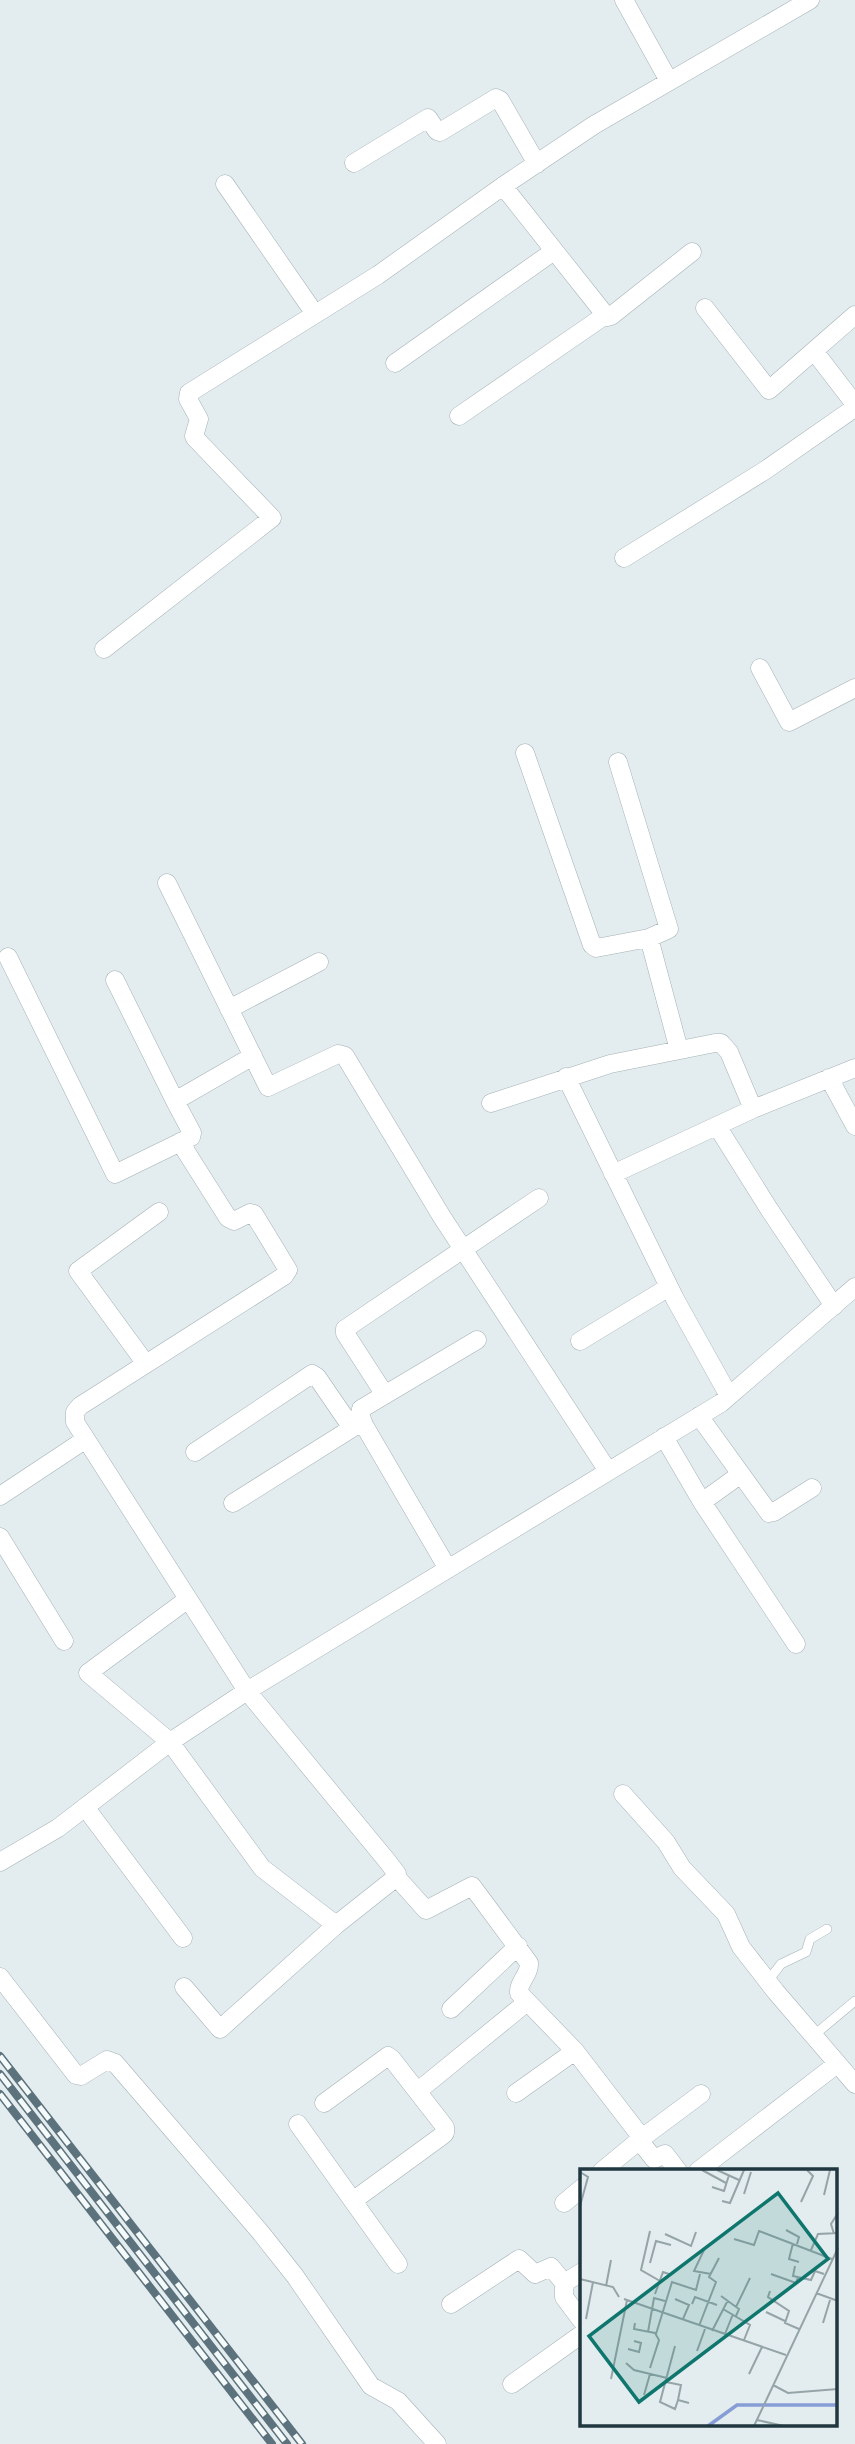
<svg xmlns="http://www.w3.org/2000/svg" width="855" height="2444" font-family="Arial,sans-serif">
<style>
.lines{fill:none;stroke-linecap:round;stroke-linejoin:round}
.service-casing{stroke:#a5b2b6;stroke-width:10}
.minor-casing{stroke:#a5b2b6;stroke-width:19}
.service{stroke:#fff;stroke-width:9}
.minor{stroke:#fff;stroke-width:18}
.rail-casing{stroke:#5c727c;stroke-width:8}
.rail{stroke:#f4f9fa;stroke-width:5;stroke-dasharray:16;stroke-linecap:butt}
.inset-river{fill:none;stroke:#879dd6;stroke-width:3.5}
.inset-road{fill:none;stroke:#95a4a8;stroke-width:2}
.view{fill:#0f766e;fill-opacity:0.15;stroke:#0f766e;stroke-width:3.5}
.inset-edge{fill:none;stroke:#213740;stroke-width:3.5}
</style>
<rect width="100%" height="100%" fill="#e3ecee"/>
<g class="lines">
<defs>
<path id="service" d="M 768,1981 L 781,1964 L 806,1952 L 810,1939 L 827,1929
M 813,2036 L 855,2001"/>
<path id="minor" d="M 624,0 L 669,81
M 354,163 L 428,118 L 437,131 L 440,132 L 496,98 L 500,100 L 537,164
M 225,184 L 315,314
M 503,186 L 607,317 L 611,316 L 692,252
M 705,308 L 769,390 L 855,315
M 395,363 L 554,251
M 459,416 L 604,316
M 624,558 L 764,471 L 853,409 L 854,403 L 814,351
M 104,649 L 272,518 L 195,438 L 194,436 L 199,419 L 188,399 L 189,393 L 378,275 L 503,186 L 594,125 L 810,0
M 760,668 L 789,722 L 855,688
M 525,753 L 592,945 L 596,948 L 649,938 L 679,1050
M 618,762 L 669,929 L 649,938
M 167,883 L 268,1087 L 338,1054 L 345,1056 L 442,1217 L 608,1471
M 8,957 L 115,1174 L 191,1137 L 192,1133 L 175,1101 L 253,1056
M 115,980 L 175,1101
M 229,1009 L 319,962
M 566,1077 L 675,1299 L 729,1396
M 829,1078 L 855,1126
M 491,1103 L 610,1064 L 715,1043 L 721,1043 L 729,1052 L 753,1109
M 717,1126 L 769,1209 L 834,1306
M 180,1142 L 228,1218 L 234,1221 L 250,1213 L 254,1214 L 288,1270 L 284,1276 L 80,1406 L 75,1412 L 75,1422 L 247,1691 L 388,1862 L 397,1874 L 397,1879
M 613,1174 L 753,1109 L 855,1068
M 580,1341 L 669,1287
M 146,1364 L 78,1271 L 159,1212
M 385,1395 L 345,1333 L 345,1329 L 539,1198
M 699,1416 L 769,1513 L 774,1512 L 812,1488
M 364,1425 L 360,1414 L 361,1409 L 477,1340
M 664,1437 L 702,1502 L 796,1644
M 195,1452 L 312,1374 L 317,1377 L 352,1428
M 0,1496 L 86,1439
M 702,1502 L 741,1474
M 233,1503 L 357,1425 L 364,1425 L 448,1569
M 0,1537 L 64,1641
M 188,1599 L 88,1673 L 170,1742 L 262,1868 L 336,1925
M 623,1794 L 666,1842 L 682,1868 L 726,1914 L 741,1947 L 776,1992 L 855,2084
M 85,1807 L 183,1938
M 0,1862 L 58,1828 L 170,1742 L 247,1691 L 721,1403 L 855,1287
M 0,1977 L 76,2075 L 81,2076 L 107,2060 L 115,2063 L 261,2233 L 295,2276 L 371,2386 L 398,2401 L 437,2444
M 184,1987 L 220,2029 L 336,1925 L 394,1879 L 400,1881 L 426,1910 L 472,1886 L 529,1963 C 530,1974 518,1982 519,1993 L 575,2051 L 642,2138
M 451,2009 L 518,1946
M 418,2091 L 527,2002
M 516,2093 L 575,2051
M 324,2103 L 388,2056 L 392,2059 L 445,2127 L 445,2133 L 443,2135 L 354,2200
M 298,2124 L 398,2264
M 639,2140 L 654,2159 L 665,2154 L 678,2171
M 602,2171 L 642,2138 L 701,2094
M 698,2171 L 837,2064
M 564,2203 L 582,2188
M 564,2283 L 564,2297 L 582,2321
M 451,2304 L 519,2259 L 535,2274 L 551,2267 L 564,2283 L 582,2272
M 512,2384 L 582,2334"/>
</defs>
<use href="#service" class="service-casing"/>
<use href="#minor" class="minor-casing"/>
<use href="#service" class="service"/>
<use href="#minor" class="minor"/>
<defs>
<path id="rail" d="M 0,2056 L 302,2444
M 0,2074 L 287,2444
M 0,2094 L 272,2444"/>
</defs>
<use href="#rail" class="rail-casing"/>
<use href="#rail" class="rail"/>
</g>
<g transform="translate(580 2169)">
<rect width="257" height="257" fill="#e3ecee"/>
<path class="inset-river" d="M 128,257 L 157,236 L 258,236"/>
<path class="inset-road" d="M 122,1 L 146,14M 137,1 L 159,11M 0,3 L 8,8 L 0,37M 132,18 L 144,22 L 149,6M 164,25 L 171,3M 244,26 L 250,1M 142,32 L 150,34 L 164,1M 221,33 L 233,7 L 227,1M 206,61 L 219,68 L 217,75M 70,62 L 61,101 L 80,112M 85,65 L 111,77 L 116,63M 254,65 L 251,55 L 258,44M 154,70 L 174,76 L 179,62 L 252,90M 213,74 L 209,90 L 219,93M 124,81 L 114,102 L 131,105M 231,81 L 238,65 L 258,64M 70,94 L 76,72 L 91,76M 215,97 L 213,107 L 231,111 L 235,102 L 244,105M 191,105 L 216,114 L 218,108M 0,110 L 33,118 L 39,128M 26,117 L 31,91M 190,122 L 188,128 L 209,142 L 205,154 L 219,160M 236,124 L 258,132M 75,125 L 83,103 L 89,105M 141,127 L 159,140 L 156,147M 44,130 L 206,186M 95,130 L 109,136 L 103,150M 112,135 L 115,128 L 137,136M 156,138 L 170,109M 143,140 L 170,156 L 164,171M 186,143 L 205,152M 6,150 L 13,113M 55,154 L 54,160 L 75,164 L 79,171 L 70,199M 243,154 L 250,131M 119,157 L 136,113 L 129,108 L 139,89M 132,162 L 148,131M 68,163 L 74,129 L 85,132M 76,165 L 92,113 L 116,121 L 120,105M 145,165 L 153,145M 95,177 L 80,233 L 95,240 L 98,231M 48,180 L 59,183 L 61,174 L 54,172M 117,182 L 125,160M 46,194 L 54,201 L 87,209M 169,205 L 182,178M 31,210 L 47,131M 86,213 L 101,216 L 98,231 L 109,234M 193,216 L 208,224 L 258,220M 64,226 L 70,205M 177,251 L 204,257M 174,257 L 258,79"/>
<path class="view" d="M 198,24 L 248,90 L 59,233 L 9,167 Z"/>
<rect width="257" height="257" class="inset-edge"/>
</g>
</svg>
